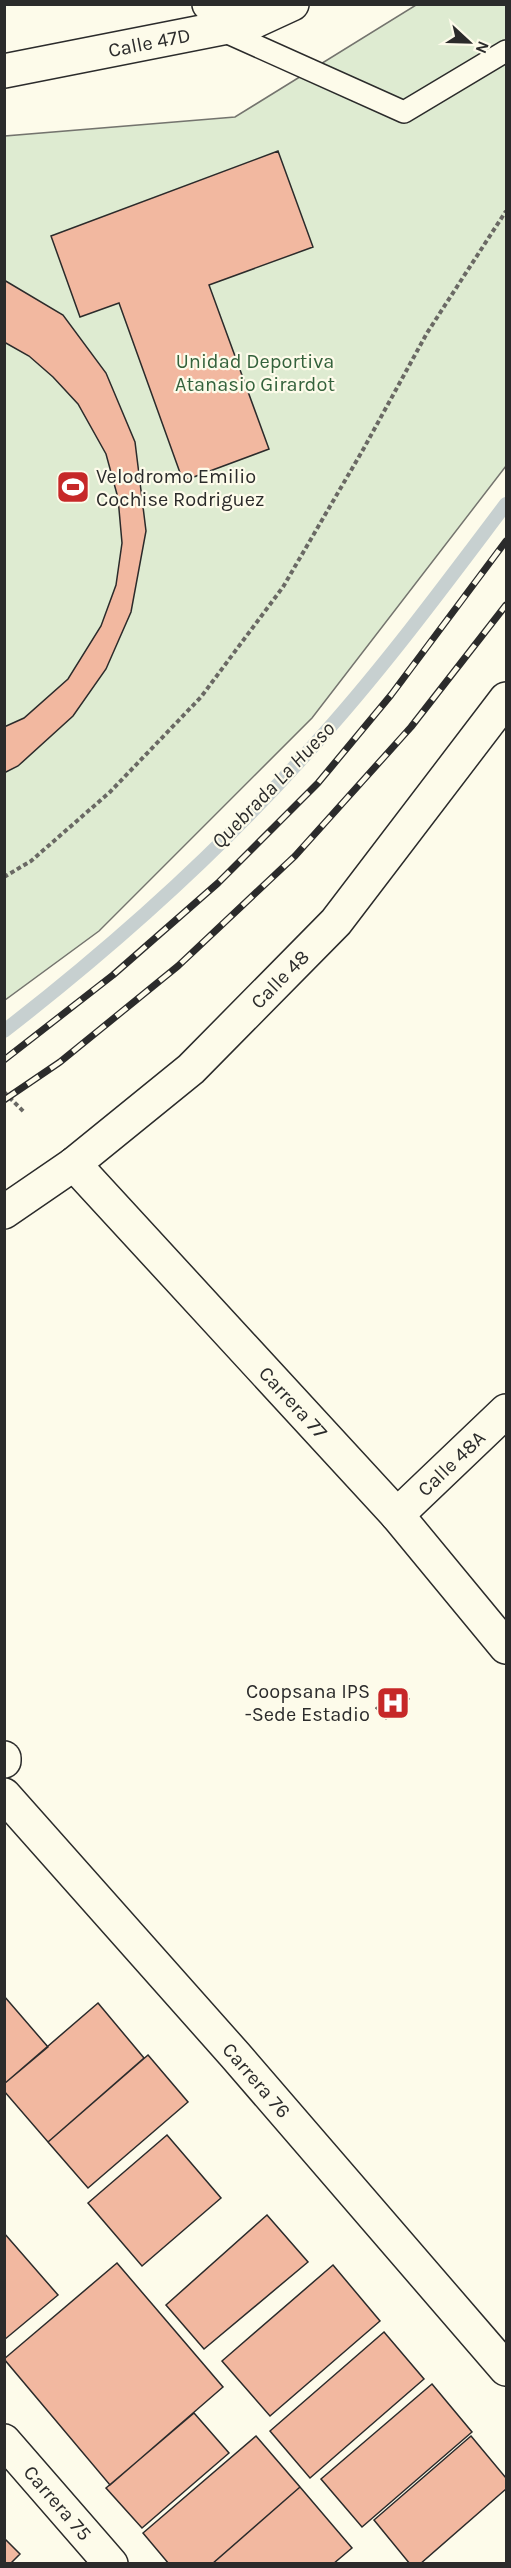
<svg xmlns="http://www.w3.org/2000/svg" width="511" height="2568" font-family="Karla,sans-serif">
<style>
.green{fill:#deebd1;stroke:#74746e;stroke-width:1.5}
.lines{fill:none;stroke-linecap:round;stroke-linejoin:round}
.stream{stroke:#c7d0d0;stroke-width:14}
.building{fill:#f2b8a0;stroke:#2b2b2b;stroke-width:1.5}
.service-casing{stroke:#2b2b2b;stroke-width:24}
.minor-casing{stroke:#2b2b2b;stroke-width:36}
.secondary-casing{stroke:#2b2b2b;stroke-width:36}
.path{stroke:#6a6964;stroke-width:4;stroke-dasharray:4.5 3;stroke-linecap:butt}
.service{stroke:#fdfbea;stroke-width:21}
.minor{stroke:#fdfbea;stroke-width:33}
.secondary{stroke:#fdfbea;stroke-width:33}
.rail-casing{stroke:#2b2b2b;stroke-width:7}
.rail{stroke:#fdfbea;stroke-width:4.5;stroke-dasharray:14;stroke-linecap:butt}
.labels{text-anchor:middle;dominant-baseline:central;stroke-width:4.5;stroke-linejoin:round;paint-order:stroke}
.street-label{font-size:20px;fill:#2b2b2b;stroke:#fdfbea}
.park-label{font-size:20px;fill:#34623c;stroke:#fdfbea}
.poi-label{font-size:20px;fill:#2b2b2b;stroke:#fdfbea;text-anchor:start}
.water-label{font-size:21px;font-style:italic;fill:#2b2b2b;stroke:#fdfbea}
</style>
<rect width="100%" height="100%" fill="#fdfbea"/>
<path class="green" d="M 416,5 L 506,5 L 506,466 L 312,718 L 99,931 L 5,1000 L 5,136 L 235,117 Z"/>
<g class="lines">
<path class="stream" d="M 4,1031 C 115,945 221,850 314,745 C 383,669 444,586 506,504"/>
</g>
<path class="building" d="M 278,151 L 313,247 L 209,285 L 269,449 L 183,481 L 119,303 L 80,317 L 51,236 Z
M 4,280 L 63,315 L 106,373 L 135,442 L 146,531 L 131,612 L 106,669 L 73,716 L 18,766 L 4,773 L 4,727 L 24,718 L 68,679 L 101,626 L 116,585 L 122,543 L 118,498 L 106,454 L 78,404 L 53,377 L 29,356 L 4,342 Z
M 400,1688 L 409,1699 L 386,1719 L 376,1708 Z
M 4,1996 L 48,2047 L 4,2084 Z
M 98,2003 L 144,2058 L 48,2142 L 4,2091 L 4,2084 Z
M 148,2055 L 188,2102 L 88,2188 L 48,2142 Z
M 167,2135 L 221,2198 L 142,2266 L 88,2203 Z
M 267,2215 L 308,2262 L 204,2349 L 166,2305 Z
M 4,2233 L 58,2295 L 4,2340 Z
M 117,2263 L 223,2387 L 110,2485 L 4,2359 Z
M 333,2265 L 380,2321 L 270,2416 L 222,2361 Z
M 384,2332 L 424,2379 L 310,2478 L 270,2431 Z
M 432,2384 L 472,2432 L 362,2527 L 321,2479 Z
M 194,2413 L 229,2453 L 142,2528 L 106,2488 Z
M 256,2436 L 300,2487 L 212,2564 L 169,2564 L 143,2533 Z
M 471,2436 L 506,2478 L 506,2489 L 420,2564 L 410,2564 L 374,2520 Z
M 300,2487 L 352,2548 L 333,2564 L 212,2564 Z
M 4,2538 L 20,2554 L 10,2564 L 4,2564 Z"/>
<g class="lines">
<defs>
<path id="service" d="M 219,29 L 404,112 L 506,51"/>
<g id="minor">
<path d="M 209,4 L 253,22"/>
<path id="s1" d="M 74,1164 L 397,1515 L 506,1647"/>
<path id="s2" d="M 397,1515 L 506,1411"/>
<path d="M 4,1758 L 4,1761"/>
<path id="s3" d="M 4,1795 L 235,2055 L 506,2369"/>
<path id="s4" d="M 4,2441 L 111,2564"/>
</g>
<g id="secondary">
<path id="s5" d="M 4,71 L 253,22 L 292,4"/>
<path id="s6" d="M 4,1212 L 74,1164 L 191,1069 L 336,922 L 506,699"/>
</g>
</defs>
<use href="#service" class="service-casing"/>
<use href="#minor" class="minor-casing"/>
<use href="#secondary" class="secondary-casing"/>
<path class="path" d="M 4,877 L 31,861 L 110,792 L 201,697 L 283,587 L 364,448 L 427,333 L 506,211
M 4,1092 L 25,1113"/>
<use href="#service" class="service"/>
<use href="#minor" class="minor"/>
<use href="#secondary" class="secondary"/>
<defs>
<path id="rail" d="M 4,1060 L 113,975 L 218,883 L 318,783 L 391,695 L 506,541
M 4,1100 L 60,1062 L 178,966 L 295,856 L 411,727 L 506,605"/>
</defs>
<use href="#rail" class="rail-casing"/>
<use href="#rail" class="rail"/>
</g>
<defs>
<symbol id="stadium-square" viewBox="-11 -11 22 22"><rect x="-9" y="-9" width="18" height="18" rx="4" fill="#c62828" stroke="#fdfbea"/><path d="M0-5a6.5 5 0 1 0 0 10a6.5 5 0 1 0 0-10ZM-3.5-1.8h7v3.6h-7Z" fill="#fff"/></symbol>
<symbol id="hospital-square" viewBox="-11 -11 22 22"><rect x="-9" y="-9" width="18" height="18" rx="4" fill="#c62828" stroke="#fdfbea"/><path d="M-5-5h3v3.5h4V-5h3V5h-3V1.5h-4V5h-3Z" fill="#fff"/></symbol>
</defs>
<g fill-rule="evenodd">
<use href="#stadium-square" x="54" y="468" width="38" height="38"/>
<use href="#hospital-square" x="374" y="1684" width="38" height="38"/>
</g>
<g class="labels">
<g class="street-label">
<text stroke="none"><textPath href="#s5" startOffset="148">Calle 47D</textPath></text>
<text stroke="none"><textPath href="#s6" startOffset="362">Calle 48</textPath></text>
<text stroke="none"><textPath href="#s1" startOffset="324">Carrera 77</textPath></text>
<text stroke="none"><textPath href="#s2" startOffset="75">Calle 48A</textPath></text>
<text stroke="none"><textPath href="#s3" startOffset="381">Carrera 76</textPath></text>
<text stroke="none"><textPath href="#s4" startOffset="82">Carrera 75</textPath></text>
</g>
<g class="park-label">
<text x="255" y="361">Unidad Deportiva<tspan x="255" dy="23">Atanasio Girardot</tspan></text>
</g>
<g class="poi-label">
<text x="96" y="476">Velodromo Emilio<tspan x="96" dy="23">Cochise Rodriguez</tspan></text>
<text x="370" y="1691" text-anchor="end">Coopsana IPS<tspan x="370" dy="23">-Sede Estadio</tspan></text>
</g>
<g class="water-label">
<text transform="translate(273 785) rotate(-46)">Quebrada La Hueso</text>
</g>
</g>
<rect width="511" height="2568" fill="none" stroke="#2b2b2b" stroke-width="12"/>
<g transform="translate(469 42) rotate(112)" stroke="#fdfbea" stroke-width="4.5" paint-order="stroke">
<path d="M0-4.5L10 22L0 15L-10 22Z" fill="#2b2b2b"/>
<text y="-9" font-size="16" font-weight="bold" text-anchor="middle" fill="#2b2b2b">N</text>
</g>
</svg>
